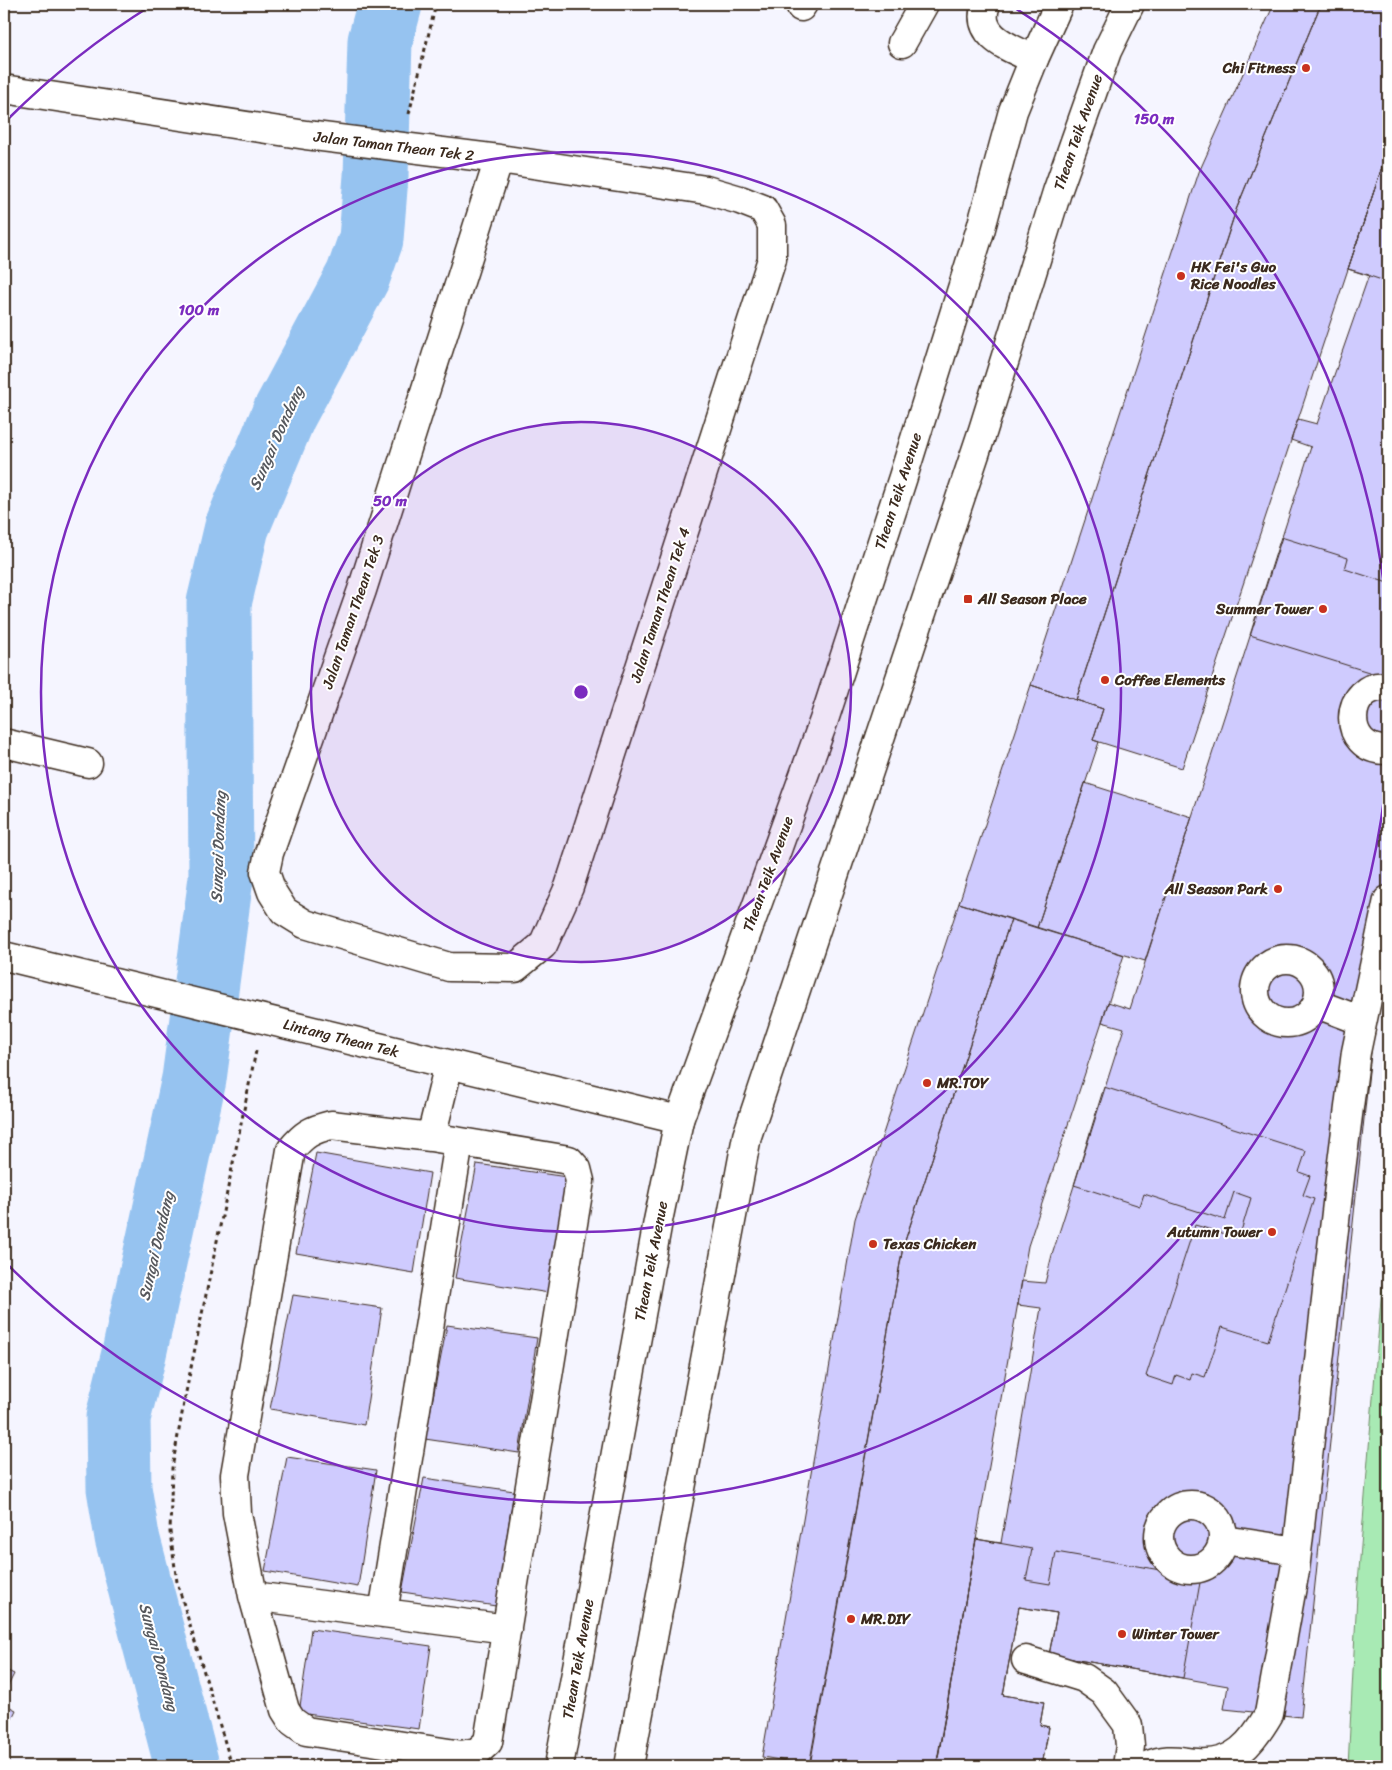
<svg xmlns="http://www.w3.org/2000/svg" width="1392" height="1770" font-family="Sriracha,sans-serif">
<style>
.green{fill:#a8eab4;stroke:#728a69}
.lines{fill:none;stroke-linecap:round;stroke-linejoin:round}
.river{stroke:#96c3f0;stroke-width:65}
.building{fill:#cfcbfe;stroke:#3b2a1e}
.minor-casing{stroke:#3b2a1e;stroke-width:31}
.major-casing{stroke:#3b2a1e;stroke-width:31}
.path{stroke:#3b2a1e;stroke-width:3;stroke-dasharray:4 4;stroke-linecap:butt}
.minor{stroke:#fff;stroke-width:28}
.major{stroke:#fff;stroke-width:28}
.ring{fill:none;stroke:#7b2cbf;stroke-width:2.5}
.poi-dot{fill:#c8321e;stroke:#fff;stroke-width:2}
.labels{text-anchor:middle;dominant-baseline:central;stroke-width:4;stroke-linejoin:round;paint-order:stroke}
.poi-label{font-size:15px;font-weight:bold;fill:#3b2a1e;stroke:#fff;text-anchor:start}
.street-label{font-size:15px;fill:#3b2a1e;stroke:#fff}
.water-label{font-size:16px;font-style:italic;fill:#56585d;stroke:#fff}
.centre{fill:#7b2cbf;stroke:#fff;stroke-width:2.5}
.ring-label{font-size:15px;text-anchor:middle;font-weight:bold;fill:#7b2cbf;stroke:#fff;stroke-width:4;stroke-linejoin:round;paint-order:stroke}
</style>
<rect width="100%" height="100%" fill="#f5f5ff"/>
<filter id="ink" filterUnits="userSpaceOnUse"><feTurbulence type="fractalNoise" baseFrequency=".02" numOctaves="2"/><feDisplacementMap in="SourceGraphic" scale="10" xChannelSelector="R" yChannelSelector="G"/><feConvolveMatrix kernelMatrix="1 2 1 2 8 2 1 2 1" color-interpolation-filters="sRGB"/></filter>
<g filter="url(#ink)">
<path class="green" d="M 1388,1213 L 1388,1766 L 1348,1766 L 1357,1595 Z"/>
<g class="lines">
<path class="river" d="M 187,1766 L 127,1537 L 119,1488 L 118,1418 L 133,1358 L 194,1079 L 221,878 L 219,603 L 237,527 L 284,414 L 358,276 L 371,239 L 376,176 L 380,41 L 390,4"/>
</g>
<path class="building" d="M 1274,4 L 1323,4 L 1318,11 L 1236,210 L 1076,700 L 1031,685 L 1199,172 Z
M 1323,4 L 1388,4 L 1388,149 L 1182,768 L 1093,740 L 1103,709 L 1076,700 L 1236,210 L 1318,11 Z
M 1388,149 L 1388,976 L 1374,1024 L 1301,1717 L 1224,1709 L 1228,1686 L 1049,1655 L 1057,1613 L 1019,1607 L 1003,1695 L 1044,1702 L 1040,1725 L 1049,1727 L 1042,1766 L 956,1766 L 937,1763 L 976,1539 L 1001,1543 L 1041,1308 L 1018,1305 L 1022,1281 L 1045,1283 L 1052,1255 L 1124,1028 L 1102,1022 L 1108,1002 L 1130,1009 L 1311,447 L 1291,440 L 1298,419 L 1317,424 L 1369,275 L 1348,269 Z
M 1388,149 L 1388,262 L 1382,280 L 1348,269 Z
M 1281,537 L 1348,558 L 1345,569 L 1388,583 L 1388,678 L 1250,635 Z
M 1031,685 L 1103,709 L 1093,740 L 1099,742 L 1037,928 L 959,903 Z
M 1085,783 L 1192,817 L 1145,961 L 1037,928 Z
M 959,903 L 1011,919 L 903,1247 L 810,1765 L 762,1757 L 855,1219 Z
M 1011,919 L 1124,955 L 1028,1246 L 936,1766 L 809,1766 L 903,1247 Z
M 1104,1087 L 1306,1151 L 1299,1172 L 1310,1176 L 1303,1195 L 1314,1199 L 1268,1341 L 1222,1327 L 1205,1377 L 1192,1373 L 1190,1380 L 1176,1375 L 1173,1385 L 1146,1376 L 1195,1225 L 1239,1238 L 1251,1198 L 1234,1192 L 1225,1220 L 1144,1194 L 1140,1206 L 1074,1185 Z
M 316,1153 L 430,1173 L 414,1273 L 296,1253 Z
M 477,1164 L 567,1177 L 549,1293 L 455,1278 Z
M 293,1295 L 382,1308 L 364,1425 L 270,1409 Z
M 447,1325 L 537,1338 L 519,1453 L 425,1439 Z
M 287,1457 L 376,1470 L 358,1587 L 265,1571 Z
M 424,1478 L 514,1491 L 496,1606 L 402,1592 Z
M 976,1539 L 1032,1549 L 1026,1580 L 1050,1584 L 1056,1552 L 1201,1577 L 1183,1678 L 1049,1655 L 1057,1613 L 1019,1607 L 1003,1695 L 1044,1702 L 1040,1725 L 1049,1727 L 1042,1766 L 956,1766 L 937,1763 Z
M 311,1629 L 431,1646 L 419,1729 L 299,1713 Z
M 4,1669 L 14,1674 L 4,1694 Z
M 4,1704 L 16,1710 L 4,1735 Z"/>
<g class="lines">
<defs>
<path id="minor" d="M 986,4 C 974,37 1011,48 1034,59
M 801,7 L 803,4
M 902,43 L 924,4
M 4,89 L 306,135 L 499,159 L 706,190 L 740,200 L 763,209 L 772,225 L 772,259 L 569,887 L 543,945 L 515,968 L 449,967 L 305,924 L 284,911 L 272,892 L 265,872 L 269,853 L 362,590 L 499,159
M 1388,687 C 1344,681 1339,752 1388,750
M 4,743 L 88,763
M 4,956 L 679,1120
M1255 991a32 32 0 1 1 64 0a32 32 0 1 1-64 0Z
M 1317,1004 L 1362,1021
M 331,1125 L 431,1137 L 569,1160 L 577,1169 L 580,1181 L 488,1742 L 477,1752 L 462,1755 L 306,1731 L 292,1721 L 285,1710 L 253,1596 L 237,1513 L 235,1475 L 291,1150 C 304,1134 311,1130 331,1125 Z
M 431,1137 L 449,1064
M1159 1537a32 32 0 1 1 64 0a32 32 0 1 1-64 0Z
M 1224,1540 L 1297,1551
M 253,1596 L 507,1629
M 383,1613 L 459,1142
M 1026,1660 L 1084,1678 L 1104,1692 L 1128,1725 L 1130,1746 L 1127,1766
M 1147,1766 C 1167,1757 1177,1761 1197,1763 C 1234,1766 1252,1743 1269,1714 L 1295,1570 L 1339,1186 L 1356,1052 L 1388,900"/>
<path id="major" d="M 559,1766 L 658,1221 L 679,1120 L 824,720 L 903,477 L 981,228 L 1013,111 L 1034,59 L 1059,4
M 629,1766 L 747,1136 L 983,430 L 1057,192 L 1107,51 L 1130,4"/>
</defs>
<use href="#minor" class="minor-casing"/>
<use href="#major" class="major-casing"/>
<path class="path" d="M 409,114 L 436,4
M 232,1766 L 177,1582 L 170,1532 L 172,1468 L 186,1392 L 256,1051"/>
<use href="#minor" class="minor"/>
<use href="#major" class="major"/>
</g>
</g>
<circle cx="581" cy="692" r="270" fill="#7b2cbf" fill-opacity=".12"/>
<g class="ring">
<circle cx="581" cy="692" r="270"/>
<circle cx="581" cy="692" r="540"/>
<path d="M1388 763A810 810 0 0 1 8 1265M8 119A810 810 0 0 1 152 5M1010 5A810 810 0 0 1 1388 621"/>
</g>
<g class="poi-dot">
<circle cx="1306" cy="68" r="5"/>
<circle cx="1181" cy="276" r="5"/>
<rect x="963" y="594" width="10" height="10" rx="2.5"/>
<circle cx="1323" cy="609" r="5"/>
<circle cx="1105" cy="680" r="5"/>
<circle cx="1278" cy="889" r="5"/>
<circle cx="927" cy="1083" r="5"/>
<circle cx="1272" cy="1232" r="5"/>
<circle cx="873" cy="1244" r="5"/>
<circle cx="851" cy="1619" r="5"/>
<circle cx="1122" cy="1634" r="5"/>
</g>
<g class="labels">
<g class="poi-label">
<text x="1296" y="68" text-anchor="end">Chi Fitness</text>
<text x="1191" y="267">HK Fei's Guo<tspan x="1191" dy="17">Rice Noodles</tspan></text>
<text x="978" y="599">All Season Place</text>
<text x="1313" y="609" text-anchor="end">Summer Tower</text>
<text x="1115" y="680">Coffee Elements</text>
<text x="1268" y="889" text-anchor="end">All Season Park</text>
<text x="937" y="1083">MR.TOY</text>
<text x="1262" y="1232" text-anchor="end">Autumn Tower</text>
<text x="883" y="1244">Texas Chicken</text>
<text x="861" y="1619">MR.DIY</text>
<text x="1132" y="1634">Winter Tower</text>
</g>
<g class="street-label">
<text transform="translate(1078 132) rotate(-71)">Thean Teik Avenue</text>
<text transform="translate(394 146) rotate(7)">Jalan Taman Thean Tek 2</text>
<text transform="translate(898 491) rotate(-72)">Thean Teik Avenue</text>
<text transform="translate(660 605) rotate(-72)">Jalan Taman Thean Tek 4</text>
<text transform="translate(353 612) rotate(-71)">Jalan Taman Thean Tek 3</text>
<text transform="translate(768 874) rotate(-70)">Thean Teik Avenue</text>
<text transform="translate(341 1038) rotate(14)">Lintang Thean Tek</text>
<text transform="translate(651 1261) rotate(-79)">Thean Teik Avenue</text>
<text transform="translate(578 1659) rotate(-80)">Thean Teik Avenue</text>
</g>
<g class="water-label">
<text transform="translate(276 438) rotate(-66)">Sungai Dondang</text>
<text transform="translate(218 847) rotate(-88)">Sungai Dondang</text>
<text transform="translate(156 1246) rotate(-77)">Sungai Dondang</text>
<text transform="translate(159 1657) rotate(75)">Sungai Dondang</text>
</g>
</g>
<circle cx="581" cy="692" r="8" class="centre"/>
<g class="ring-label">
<text x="1154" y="124">150 m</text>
<text x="199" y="315">100 m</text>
<text x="390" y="506">50 m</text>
</g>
<rect width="1392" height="1770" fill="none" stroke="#fff" stroke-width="20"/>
<rect x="10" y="10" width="1372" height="1750" fill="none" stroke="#3b2a1e" stroke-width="2" filter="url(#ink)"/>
</svg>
